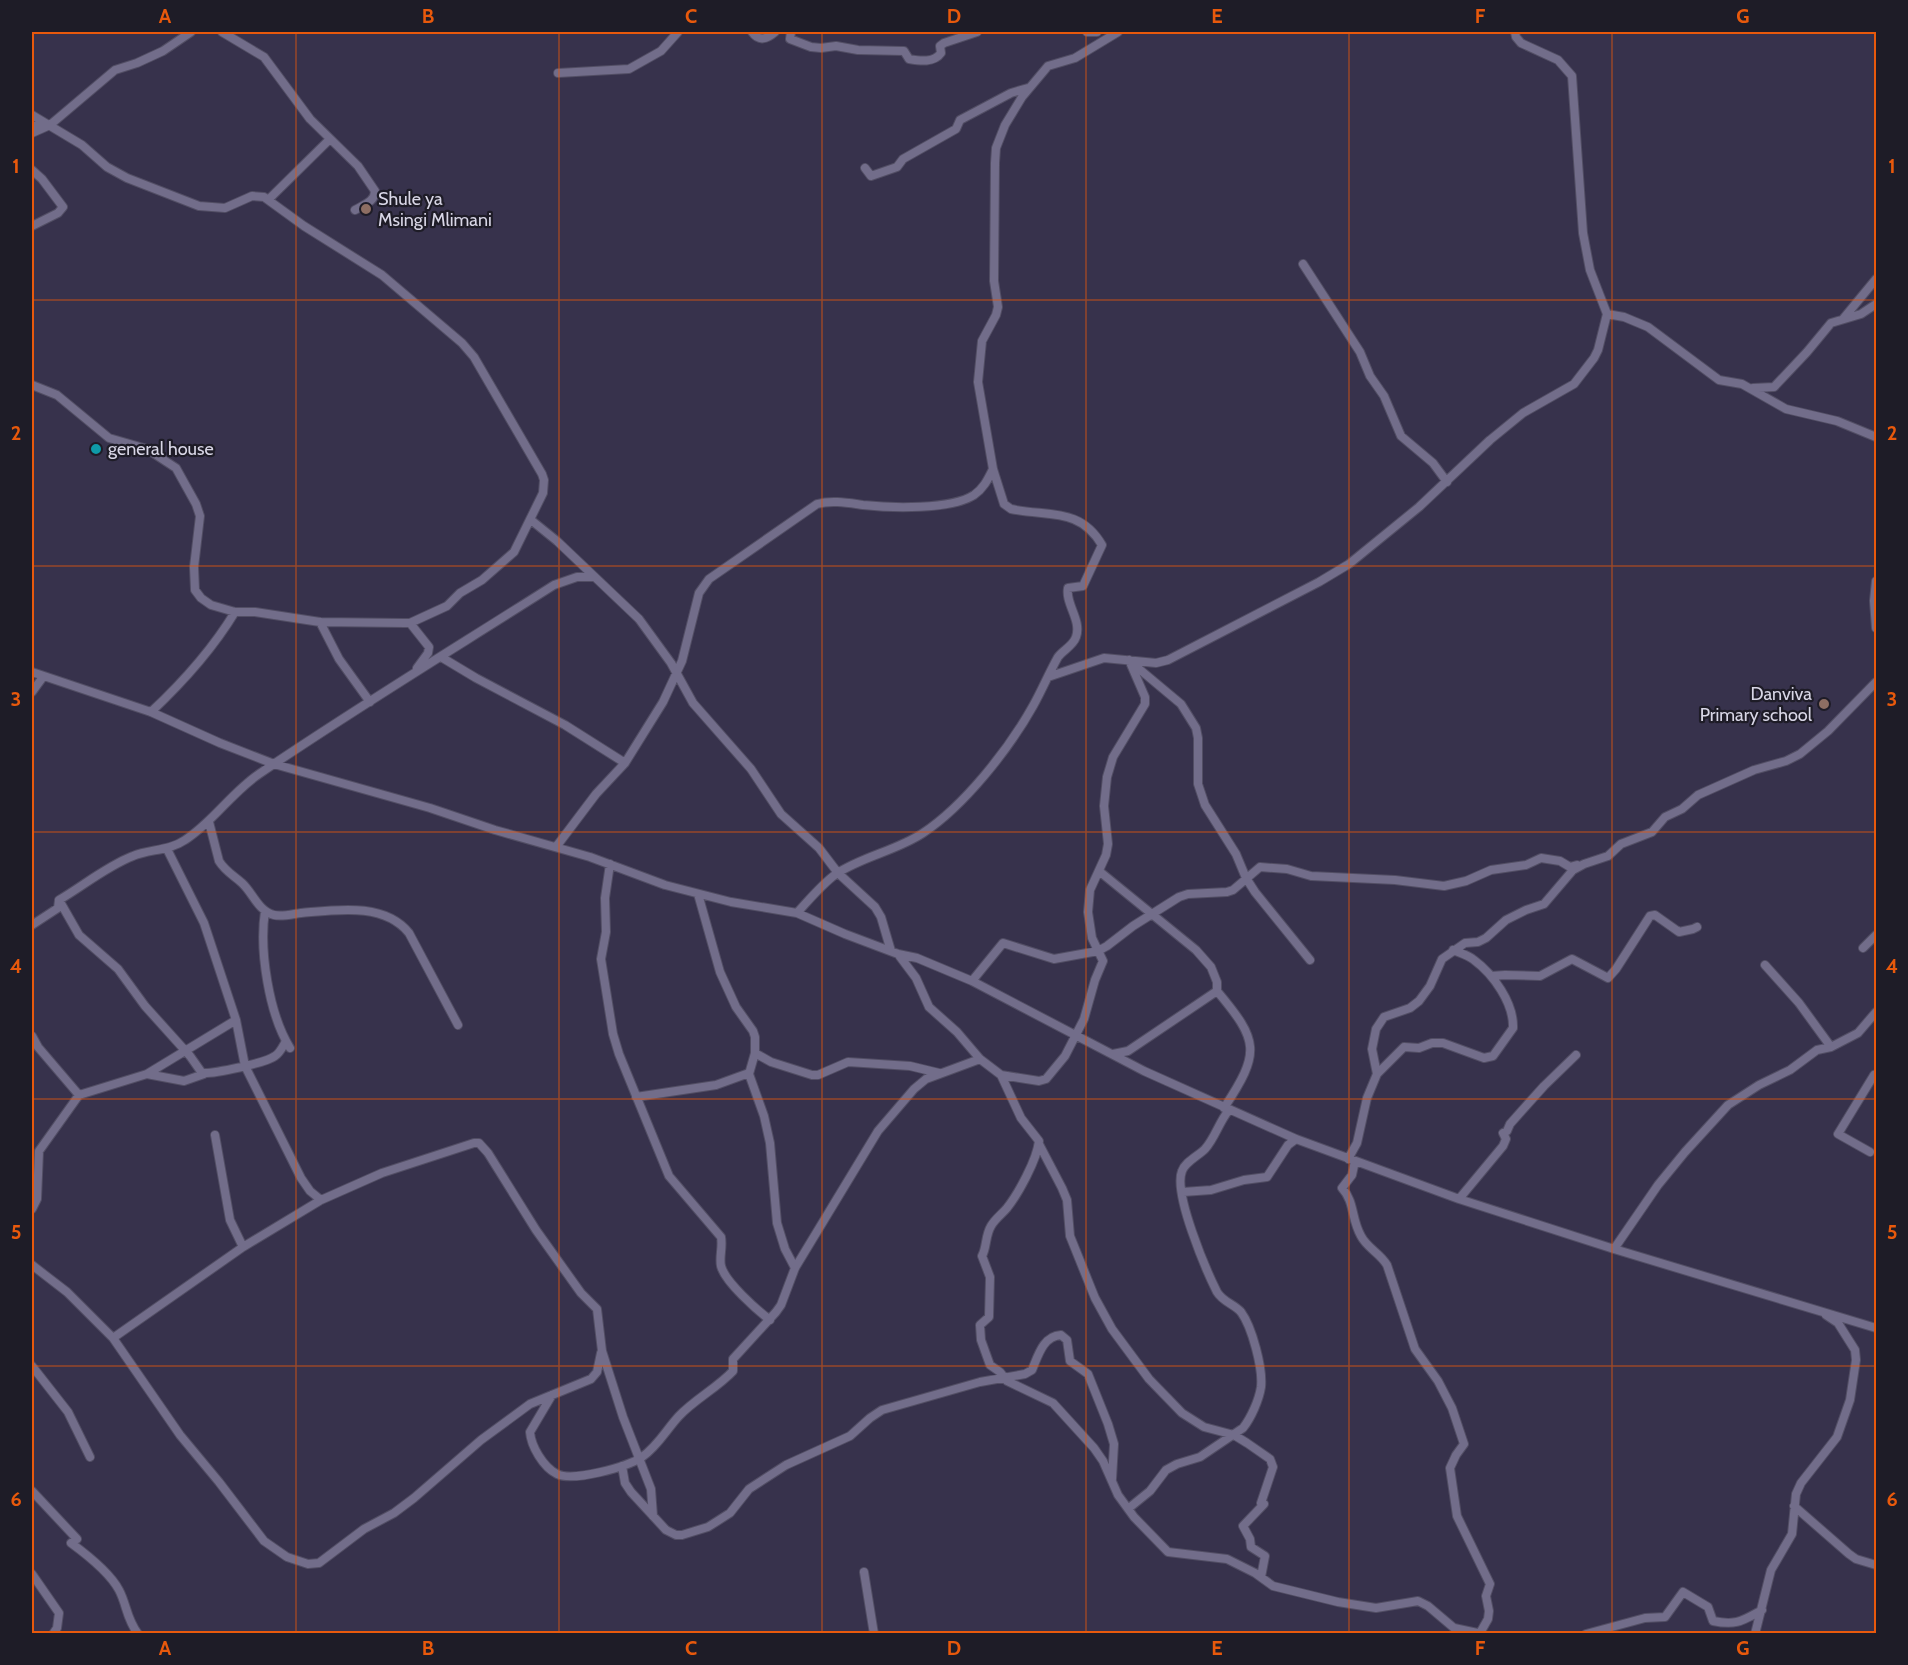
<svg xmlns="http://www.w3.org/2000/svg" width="1908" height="1665" font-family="Cabin,sans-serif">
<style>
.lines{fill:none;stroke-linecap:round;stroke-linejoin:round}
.street-casing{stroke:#524e64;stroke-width:10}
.street{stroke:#726d8a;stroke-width:8}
.grid{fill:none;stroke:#e8590c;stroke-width:1.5;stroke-opacity:0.55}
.education-dot{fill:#8d6e63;stroke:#1e1c27;stroke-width:2}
.culture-dot{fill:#0f9aa8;stroke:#1e1c27;stroke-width:2}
.labels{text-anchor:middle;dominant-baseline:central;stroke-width:4.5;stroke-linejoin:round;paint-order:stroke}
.poi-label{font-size:18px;fill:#d8d6e6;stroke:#1e1c27;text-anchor:start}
.neatline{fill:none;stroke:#e8590c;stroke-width:2}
.grid-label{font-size:20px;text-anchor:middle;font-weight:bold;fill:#e8590c}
</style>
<rect width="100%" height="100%" fill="#37324c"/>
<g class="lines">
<defs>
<path id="street" d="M 222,32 L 264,57 L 310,119 L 358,166 L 375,191 C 375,202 363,205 355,210
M 752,32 C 759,42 767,39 775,32
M 791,32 L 790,39 L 811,47 L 821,48 L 836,46 L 858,50 L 904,51 L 909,59 C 920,61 934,63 941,53 L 940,46 L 944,43 L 977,32
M 1087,32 L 1097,32
M 558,73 L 629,69 L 661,51 L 678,32
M 32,115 L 82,145 L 107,167 L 127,178 L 199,206 L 225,208 L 252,196 L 264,197 L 304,226 L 382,275 L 462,343 L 474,357 L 542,474 L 544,480 L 543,493 L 514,552 L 482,580 L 460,593 L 447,606 L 410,623 L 405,623 L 320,622 L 255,612 L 235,612 L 211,605 L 201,598 L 195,590 L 194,567 L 200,516 L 196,504 L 176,468 L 147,449 L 109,438 L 57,395 L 32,385
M 32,126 L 46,126
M 32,133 L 50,125 L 115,70 L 137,63 L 163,51 L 191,32
M 865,168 L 871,176 L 897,167 L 903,159 L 956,129 L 960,120 L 1011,93 L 1028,88
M 32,170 L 42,179 L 63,207 L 58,213 L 32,226
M 268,200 L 330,139
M 1303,264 L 1360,352 L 1370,376 L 1384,396 L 1401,436 L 1433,463 L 1447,482
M 1607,314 L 1624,317 L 1648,327 L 1719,380 L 1742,384 L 1786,409 L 1837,421 L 1876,437
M 1843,319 L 1876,279
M 1753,388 L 1774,387 L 1807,352 L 1831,323 L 1861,314 L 1876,304
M 531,520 L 557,541 L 639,619 L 671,663 L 693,703 L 751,769 L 781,814 L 819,848 L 838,873 L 875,907 L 881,917 L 891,951
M 1876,581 L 1874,601 L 1876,628
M 320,622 L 339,659 L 370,702
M 410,623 L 429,647 L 428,653 L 417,668
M 441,657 L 476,678 L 565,725 L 625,763
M 1132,663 L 1181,704 L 1196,728 L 1198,738 L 1198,784 L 1205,805 L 1236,854 L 1246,878 L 1255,892 L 1310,960
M 32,672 L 151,712 L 220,743 L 274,764 L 430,808 L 495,830 L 590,857 L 665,885 L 731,902 L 797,913 L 845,934 L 898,954 L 917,958 L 972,981 L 1144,1071 L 1296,1139 L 1459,1199 L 1614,1249 L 1876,1328
M 1048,677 L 1104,658 L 1156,663 L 1168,660 L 1319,582 L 1349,564 L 1419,507 L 1490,440 L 1523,413 L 1574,384 L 1594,358 L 1598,350 L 1607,314 L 1590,270 L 1583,233 L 1572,76 L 1558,60 L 1521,43 L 1516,37 L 1515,32
M 32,692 L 43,677
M 151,712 C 183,682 212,650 235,612
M 209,822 L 219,861 C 225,871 233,875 242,883 C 253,893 258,911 274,915 C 282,917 293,914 301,913 C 336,910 384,902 409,933 L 458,1025
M 556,847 L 596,794 L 625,763 L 663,702 L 682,661 L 699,593 L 709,579 L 817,504 C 832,500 848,503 863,505 C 891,508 951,510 974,495 C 984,488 988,479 993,469
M 167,849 L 204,923 L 236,1020 L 245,1066 L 301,1178 L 310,1191 L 321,1200
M 610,864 L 605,898 L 606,932 L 601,959 L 613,1034 L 619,1054 L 669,1176 L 721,1237 C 723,1247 719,1257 721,1266 C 725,1282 757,1310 770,1320
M 1099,871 L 1196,950 L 1211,967 L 1217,982 L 1217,991 C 1259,1041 1261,1052 1224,1108
M 698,894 L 720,972 L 736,1007 L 753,1031 L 755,1037 L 755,1053 L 749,1074 L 764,1116 L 770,1143 L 777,1223 L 785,1249 L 795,1268
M 59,900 L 79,935 L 118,969 L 145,1006 L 190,1056 L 202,1073 C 213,1074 266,1063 275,1056 C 280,1053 283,1046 286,1041
M 265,911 C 259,951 269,1014 290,1048
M 797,913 C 809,900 821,885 836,874 C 863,856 896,851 923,833 C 964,806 1009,749 1033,706 C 1042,690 1049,673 1058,657 C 1063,650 1073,646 1076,637 C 1082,620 1065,604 1068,588 L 1083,586 L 1102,545 C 1080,507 1048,517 1011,509 L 1004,504 L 993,469 L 978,382 L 982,341 L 996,315 L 998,307 L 994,281 L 995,163 L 996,148 L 1005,125 L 1022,97 L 1048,66 L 1075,58 L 1118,32
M 32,925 L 58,908 L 59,900 C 83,886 107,866 133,856 C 150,849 169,851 185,840 C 213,822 231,793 259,774 C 356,708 455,648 554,585 L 577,577 L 594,577
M 1863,948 L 1876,935
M 898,954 L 916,978 L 929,1007 L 957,1032 L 980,1059 L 1001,1075 L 1021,1118 L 1039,1141 C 1037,1160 1018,1194 1007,1208 C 1002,1214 995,1219 991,1226 C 985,1236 987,1247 982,1256 L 990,1277 L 989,1317 L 980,1325 L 981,1340 L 990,1365 L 1000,1372 L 1007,1381 L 1053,1403 L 1094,1448 L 1103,1461 L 1118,1495 L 1134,1517 L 1168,1552 L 1227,1559 L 1255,1573 L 1273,1586 L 1338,1602 L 1376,1608 L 1418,1601 L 1428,1606 L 1454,1628 L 1482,1634
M 1765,965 L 1799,1003 L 1831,1047
M 1491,976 L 1505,975 L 1540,976 L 1572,959 L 1608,978 L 1616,969 L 1650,916 L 1655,915 L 1679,932 L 1693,929 L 1697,927
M 972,981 L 1003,943 L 1054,959 L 1098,951 L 1107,946 L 1133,926 L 1179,897 L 1188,894 L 1227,892 L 1233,890 L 1260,867 L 1287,869 L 1311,876 L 1395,880 L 1444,886 L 1466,881 L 1491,870 L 1526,865 L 1541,858 L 1560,861 L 1570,867 L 1577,865
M 32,1036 L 38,1047 L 79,1095
M 755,1053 L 771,1062 L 812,1075 L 818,1075 L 848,1062 L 910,1066 L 939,1073
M 1113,1054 L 1128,1051 L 1217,991
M 147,1074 L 184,1081 L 204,1074
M 1377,1074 L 1404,1047 L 1419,1048 L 1432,1043 L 1443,1043 L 1484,1058 L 1493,1056 L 1513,1028 C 1514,1003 1493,974 1474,960 C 1468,955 1460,953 1453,950
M 1001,1075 L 1039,1081 L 1046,1079 L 1065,1056 L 1084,1019 L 1095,980 L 1103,961 L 1092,938 L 1088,912 L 1090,890 L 1106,855 L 1108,844 L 1104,806 L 1107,777 L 1113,757 L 1145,704 L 1145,697 L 1129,660
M 636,1097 L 716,1085 L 749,1073
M 215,1135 L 230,1220 L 243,1247
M 1039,1144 L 1062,1188 L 1067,1200 L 1070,1236 L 1095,1298 L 1112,1329 L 1149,1379 L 1182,1413 L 1204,1427 L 1234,1435 L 1247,1443 L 1270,1459 L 1273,1467 L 1261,1503 L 1264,1504 L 1243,1526 L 1250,1539 L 1251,1547 L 1265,1556 L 1261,1577
M 1870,1152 L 1838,1134 L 1874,1075 L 1876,1076
M 1348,1159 L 1357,1143 L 1367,1098 L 1377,1074 L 1372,1049 L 1376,1029 L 1384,1017 L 1410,1008 L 1419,1001 L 1430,986 L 1442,959 L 1465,943 L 1478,942 L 1486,938 L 1506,920 L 1526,910 L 1544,904 L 1573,870 L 1584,864 L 1608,856 L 1621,844 L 1652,832 L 1665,817 L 1682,809 L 1698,795 L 1754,770 L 1786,761 L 1800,754 L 1828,731 L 1876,682
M 1355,1161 L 1352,1175 L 1342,1188 C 1355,1202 1351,1219 1361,1236 C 1367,1248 1380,1253 1387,1265 L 1415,1349 L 1438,1381 L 1452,1408 L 1464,1444 L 1456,1455 L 1450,1468 L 1457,1516 L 1490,1584 L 1486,1596 L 1489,1611 L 1488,1619 L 1480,1633
M 1183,1192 L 1211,1190 L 1244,1180 L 1267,1177 L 1288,1145 L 1296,1139
M 1459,1199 L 1503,1146 L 1506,1139 L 1503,1133 L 1507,1131 L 1510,1124 L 1544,1086 L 1576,1055
M 32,1209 L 37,1199 L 39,1151 L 79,1095 L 147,1074 L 236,1020
M 1614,1249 L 1658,1185 L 1685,1152 L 1728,1105 L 1759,1085 L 1790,1070 L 1817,1050 L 1831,1047 L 1858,1033 L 1876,1012
M 32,1265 L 67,1292 L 113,1338 L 180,1435 L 219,1482 L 264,1541 L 287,1557 L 308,1564 L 319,1563 L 364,1529 L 394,1513 L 414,1498 L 481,1440 L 530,1404 L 591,1379 L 597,1372 L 601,1353
M 113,1338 L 243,1247 L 321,1200 L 382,1173 L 474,1143 L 479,1143 L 488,1153 L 536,1230 L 581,1293 L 597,1309 L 602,1351 L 623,1417 L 651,1489 L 653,1516
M 32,1366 L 68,1412 L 90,1457
M 552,1395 L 530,1432 C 531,1446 543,1467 557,1474 C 573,1482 627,1467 642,1457 C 658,1446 666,1430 679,1416 C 695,1399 717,1388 733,1371 L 733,1359 L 776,1312 L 781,1305 L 795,1268 L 878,1131 L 914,1089 L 926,1079 L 980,1059
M 622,1466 L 625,1483 L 631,1492 L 666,1530 L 676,1535 L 682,1535 L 708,1527 L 730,1513 L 749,1489 L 786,1465 L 850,1436 L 870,1418 L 882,1410 L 980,1382 L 1025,1374 L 1032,1370 C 1038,1356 1043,1336 1061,1335 L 1067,1340 L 1070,1361 L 1088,1374 L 1108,1424 L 1114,1444 L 1112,1479
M 32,1491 L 77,1539 L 71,1543 C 86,1554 110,1573 119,1590 C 127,1605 126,1618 138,1634
M 1794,1506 L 1849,1554 L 1856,1559 L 1876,1565
M 1129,1508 L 1150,1491 L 1166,1470 L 1177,1464 L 1200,1457 L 1243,1428 C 1251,1418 1259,1400 1261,1387 C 1263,1368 1252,1327 1241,1312 C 1234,1304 1223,1302 1217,1292 C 1206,1270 1173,1193 1182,1171 C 1185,1162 1198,1156 1205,1149 C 1215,1138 1219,1122 1229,1110
M 864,1572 L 874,1634
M 32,1574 L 59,1613 L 57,1628 L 53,1634
M 1586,1634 L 1645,1618 L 1665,1617 L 1683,1592 L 1708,1607 L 1713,1621 C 1736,1626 1742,1621 1762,1610
M 1755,1634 L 1771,1570 L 1792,1534 L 1796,1494 L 1801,1483 L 1837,1437 L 1850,1400 L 1856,1360 L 1855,1350 L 1838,1323 L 1826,1315"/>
</defs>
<use href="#street" class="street-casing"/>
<use href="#street" class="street"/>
</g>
<path class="grid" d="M 296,32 L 296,1634M 559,32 L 559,1634M 822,32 L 822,1634M 1086,32 L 1086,1634M 1349,32 L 1349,1634M 1612,32 L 1612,1634M 32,300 L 1876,300M 32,566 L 1876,566M 32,832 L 1876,832M 32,1099 L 1876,1099M 32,1366 L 1876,1366"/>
<g class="education-dot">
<circle cx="366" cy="209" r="6"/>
<circle cx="1824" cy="704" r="6"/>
</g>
<circle class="culture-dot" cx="96" cy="449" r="6"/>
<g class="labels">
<g class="poi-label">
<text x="378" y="199">Shule ya<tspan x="378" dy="21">Msingi Mlimani</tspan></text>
<text x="108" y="449">general house</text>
<text x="1812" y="694" text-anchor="end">Danviva<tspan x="1812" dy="21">Primary school</tspan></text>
</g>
</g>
<rect width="1908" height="1665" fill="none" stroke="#1e1c27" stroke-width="66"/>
<rect x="33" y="33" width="1842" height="1599" class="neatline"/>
<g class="grid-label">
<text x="165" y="23">A</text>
<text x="428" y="23">B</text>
<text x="691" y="23">C</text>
<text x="954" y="23">D</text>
<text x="1217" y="23">E</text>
<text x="1480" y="23">F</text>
<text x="1743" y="23">G</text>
<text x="16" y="173">1</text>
<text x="1892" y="173">1</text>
<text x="16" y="440">2</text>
<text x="1892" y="440">2</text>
<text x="16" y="706">3</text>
<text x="1892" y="706">3</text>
<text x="16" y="973">4</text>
<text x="1892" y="973">4</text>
<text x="16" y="1239">5</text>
<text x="1892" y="1239">5</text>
<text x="16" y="1506">6</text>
<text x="1892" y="1506">6</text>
<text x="165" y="1655">A</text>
<text x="428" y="1655">B</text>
<text x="691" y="1655">C</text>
<text x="954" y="1655">D</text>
<text x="1217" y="1655">E</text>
<text x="1480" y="1655">F</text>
<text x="1743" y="1655">G</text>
</g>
</svg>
